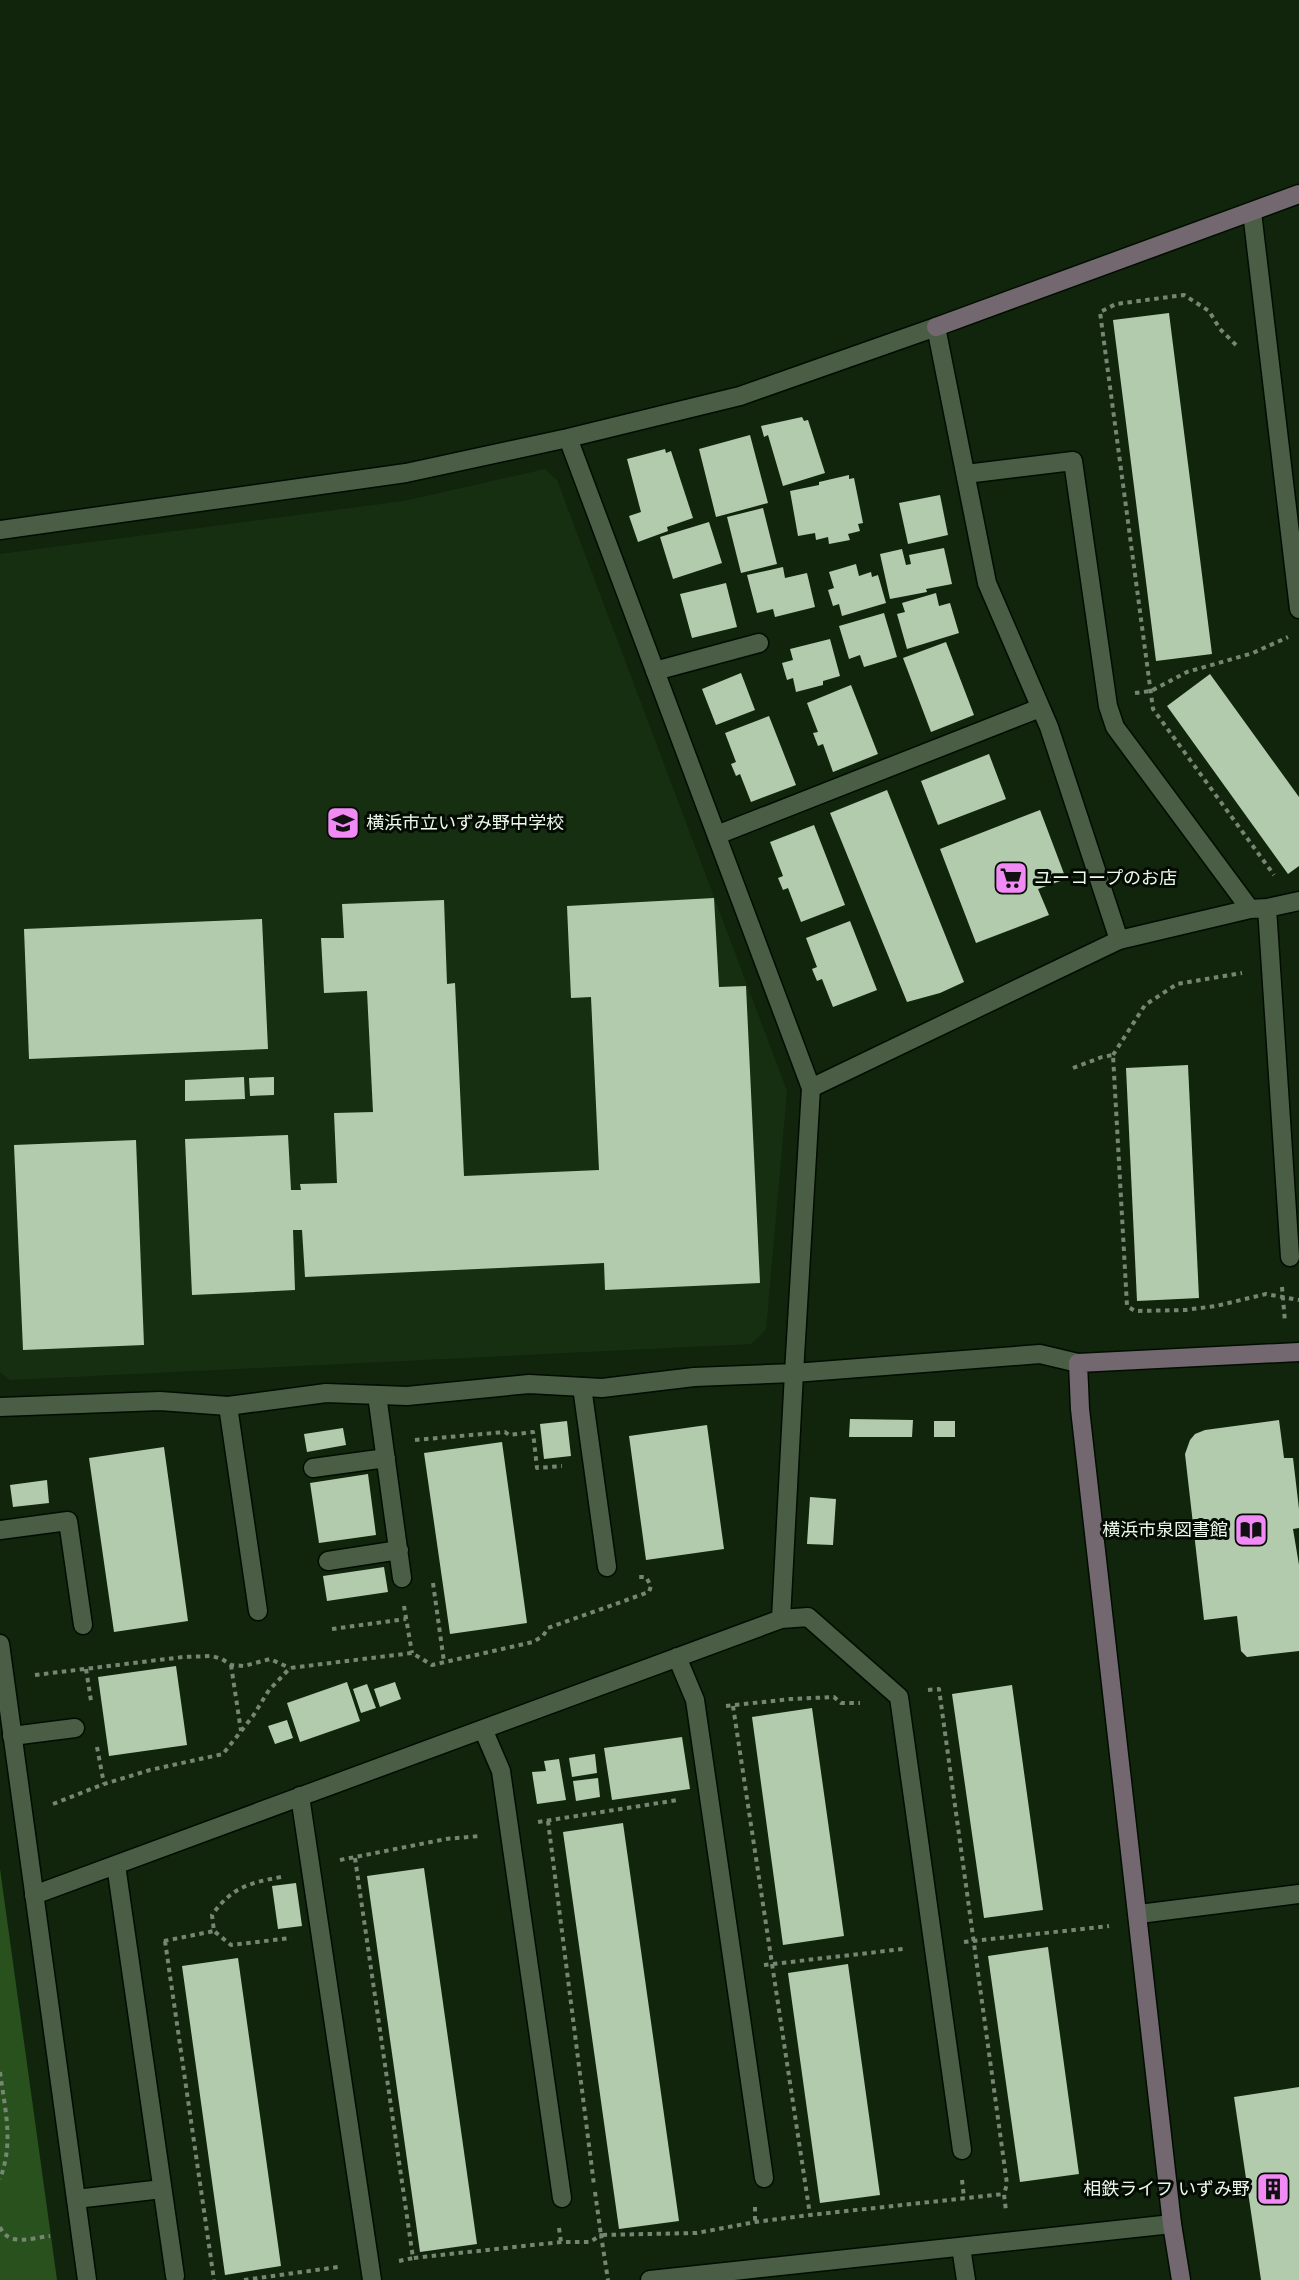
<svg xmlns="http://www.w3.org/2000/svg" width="1299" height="2280" font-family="Montserrat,'Noto Sans JP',sans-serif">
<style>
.built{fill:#172f11}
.green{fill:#28511e}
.building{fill:#b3cbad}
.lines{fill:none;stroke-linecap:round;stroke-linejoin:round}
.lane-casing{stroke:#000d00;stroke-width:21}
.street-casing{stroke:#000d00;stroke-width:21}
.secondary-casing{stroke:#000d00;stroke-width:21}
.path{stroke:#768672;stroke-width:4;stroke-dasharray:4.5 4.5;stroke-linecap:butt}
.lane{stroke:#495e44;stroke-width:18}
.street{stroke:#495e44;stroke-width:18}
.secondary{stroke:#736870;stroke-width:18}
.labels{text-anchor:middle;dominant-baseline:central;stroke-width:6;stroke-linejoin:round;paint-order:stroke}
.poi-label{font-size:18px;fill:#edf9ea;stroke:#040b03;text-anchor:start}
</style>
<rect width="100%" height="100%" fill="#11250d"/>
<path class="built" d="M 545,469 L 557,480 L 787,1091 L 766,1330 L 751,1344 L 10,1380 L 0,1372 L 0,554 L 404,501 Z"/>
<path class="green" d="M 0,1869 L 57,2280 L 0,2280 Z"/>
<path class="building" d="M 1169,313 L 1212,654 L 1156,661 L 1113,320 Z
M 802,417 L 804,421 L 808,420 L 825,473 L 783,486 L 768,435 L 764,437 L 761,426 Z
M 750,435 L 768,503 L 716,517 L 699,449 Z
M 665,449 L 666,453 L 671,451 L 693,518 L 667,527 L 668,531 L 638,542 L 629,516 L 641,512 L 627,459 Z
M 849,475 L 849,479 L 854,478 L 863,523 L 858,524 L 860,531 L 848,534 L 850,540 L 829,544 L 828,537 L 816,540 L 815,533 L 798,536 L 790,491 L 819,485 L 819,482 Z
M 940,495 L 948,535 L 908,544 L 899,503 Z
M 763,508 L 777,564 L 741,573 L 727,517 Z
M 709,522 L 722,563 L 673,579 L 660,537 Z
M 944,548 L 952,584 L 926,589 L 927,592 L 890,599 L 880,554 L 902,549 L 906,565 L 911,564 L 909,555 Z
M 856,564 L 859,576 L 871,572 L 872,577 L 878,575 L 886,603 L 842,616 L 839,604 L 833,606 L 828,590 L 834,588 L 829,572 Z
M 783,567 L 785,578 L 807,573 L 815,607 L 775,617 L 773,609 L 757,613 L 747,575 Z
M 726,583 L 737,627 L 692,638 L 680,594 Z
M 936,593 L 939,606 L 950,603 L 959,633 L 907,649 L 897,614 L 905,612 L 902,603 Z
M 884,613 L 897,657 L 864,667 L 860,655 L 849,659 L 839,626 Z
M 830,639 L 840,676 L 823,681 L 823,685 L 796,692 L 793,678 L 787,680 L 782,663 L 793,660 L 790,649 Z
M 946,642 L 974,715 L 931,732 L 903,658 Z
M 741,673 L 755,710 L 716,725 L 702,689 Z
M 1210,674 L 1299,797 L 1299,866 L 1288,874 L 1167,706 Z
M 851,685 L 878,754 L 833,772 L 823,744 L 818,746 L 813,733 L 818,732 L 807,703 Z
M 769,716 L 796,785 L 751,802 L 740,774 L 736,776 L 731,764 L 736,762 L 725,733 Z
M 989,754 L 1006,799 L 938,825 L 921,781 Z
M 887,790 L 964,982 L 940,993 L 907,1002 L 830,813 Z
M 1040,810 L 1066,879 L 1038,889 L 1049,915 L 976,943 L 940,849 Z
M 814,825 L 845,905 L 801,922 L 788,888 L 783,890 L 778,878 L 783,876 L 770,842 Z
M 714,898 L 719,987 L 746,986 L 760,1283 L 605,1290 L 604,1263 L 305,1277 L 302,1230 L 293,1230 L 295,1290 L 192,1295 L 185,1139 L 288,1135 L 291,1190 L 301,1190 L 300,1184 L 337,1183 L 334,1113 L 373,1112 L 367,991 L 324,993 L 321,938 L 344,938 L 342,904 L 444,900 L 447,984 L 455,983 L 464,1176 L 599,1170 L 591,997 L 571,998 L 567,906 Z
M 262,919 L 268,1049 L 29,1059 L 24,929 Z
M 850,921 L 877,990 L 833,1007 L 822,979 L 817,981 L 812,969 L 817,967 L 806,938 Z
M 1188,1065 L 1199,1298 L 1137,1301 L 1126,1068 Z
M 244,1077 L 245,1099 L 185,1101 L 185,1080 Z
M 274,1077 L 274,1095 L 250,1096 L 249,1078 Z
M 136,1140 L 144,1345 L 23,1350 L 14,1145 Z
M 850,1419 L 913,1420 L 912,1437 L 849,1437 Z
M 1279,1420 L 1284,1458 L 1293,1458 L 1299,1509 L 1299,1528 L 1293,1529 L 1299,1565 L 1299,1651 L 1247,1657 L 1241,1651 L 1237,1616 L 1204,1620 L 1185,1454 L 1190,1440 L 1195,1434 L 1205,1430 Z
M 567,1421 L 571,1456 L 544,1459 L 540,1424 Z
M 934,1421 L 955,1421 L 955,1437 L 934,1437 Z
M 707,1425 L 724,1549 L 646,1560 L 629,1436 Z
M 343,1428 L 346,1445 L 307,1452 L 304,1434 Z
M 502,1442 L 527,1623 L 450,1634 L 424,1453 Z
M 164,1447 L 188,1621 L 114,1632 L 89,1458 Z
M 368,1474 L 376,1535 L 319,1543 L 310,1483 Z
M 47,1480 L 49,1503 L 13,1507 L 10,1485 Z
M 810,1497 L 836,1499 L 833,1545 L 807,1544 Z
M 384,1567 L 388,1592 L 327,1601 L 323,1576 Z
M 176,1666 L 187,1745 L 109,1756 L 98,1677 Z
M 347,1682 L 360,1721 L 300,1742 L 287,1703 Z
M 395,1682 L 401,1699 L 380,1707 L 374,1689 Z
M 367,1684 L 376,1708 L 361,1713 L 353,1689 Z
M 1012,1685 L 1043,1910 L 984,1918 L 952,1694 Z
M 812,1708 L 844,1936 L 783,1945 L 752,1717 Z
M 287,1720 L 293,1738 L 275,1744 L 268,1726 Z
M 682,1737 L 690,1789 L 612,1800 L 604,1748 Z
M 595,1754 L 597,1773 L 572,1777 L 569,1758 Z
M 559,1759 L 566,1800 L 537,1804 L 532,1772 L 546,1771 L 544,1761 Z
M 598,1778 L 600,1797 L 576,1801 L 573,1781 Z
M 623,1823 L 679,2221 L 619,2229 L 563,1832 Z
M 424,1868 L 477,2244 L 420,2252 L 367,1876 Z
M 296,1883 L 302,1926 L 278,1929 L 272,1886 Z
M 1048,1947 L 1079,2174 L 1020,2182 L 988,1956 Z
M 238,1958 L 281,2266 L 225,2275 L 182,1966 Z
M 848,1964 L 880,2195 L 820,2203 L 788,1973 Z
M 1299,2087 L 1299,2280 L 1261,2280 L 1234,2097 Z"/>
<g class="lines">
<defs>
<path id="lane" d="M 1252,212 L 1299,609
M 966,474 L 1073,461 L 1108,706 L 1115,727 L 1250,909
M 655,671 L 759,643
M 1267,908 L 1290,1257
M 1119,940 L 1250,909 L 1267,908 L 1299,901
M 582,1387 L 607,1567
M 377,1395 L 402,1578
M 228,1406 L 258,1611
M 313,1468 L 386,1458
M 0,1530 L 68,1521 L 83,1625
M 328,1561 L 399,1550
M 781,1619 L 808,1617 L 899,1697 L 962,2150
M 677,1657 L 695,1700 L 764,2178
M 483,1729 L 501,1771 L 562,2198
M 12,1736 L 75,1728
M 300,1796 L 372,2280
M 116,1865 L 175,2276
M 34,1895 L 781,1619 L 794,1373
M 76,2199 L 162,2189
M 961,2247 L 966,2280"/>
<path id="street" d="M 568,438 L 811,1088 L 794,1373
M 0,530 L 406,473 L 568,438 L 740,396 L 936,327 L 987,583 L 1049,727 L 1119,940 L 811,1088
M 717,835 L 1040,708
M 0,1407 L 160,1401 L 228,1406 L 326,1393 L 407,1396 L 529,1384 L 602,1388 L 694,1377 L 794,1373 L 1040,1354 L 1078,1363
M 0,1644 L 87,2280
M 1139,1914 L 1299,1894
M 650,2280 L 1172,2224"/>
<path id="secondary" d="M 936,327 L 1299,194
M 1181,2280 L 1172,2224 L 1080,1409 L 1078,1363 L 1299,1352"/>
</defs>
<use href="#lane" class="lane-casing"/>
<use href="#street" class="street-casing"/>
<use href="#secondary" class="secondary-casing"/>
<path class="path" d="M 1236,345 L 1220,329 L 1209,311 L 1184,295 L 1116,304 L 1100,312 L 1153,709 L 1274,875
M 1135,693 L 1151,691 L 1187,672 L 1253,653 L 1288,637
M 1113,1055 L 1145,1005 L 1177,984 L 1242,973
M 1073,1068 L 1102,1057 L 1113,1055 L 1127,1306 L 1135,1311 L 1185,1310 L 1216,1306 L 1266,1294 L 1299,1300
M 1282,1287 L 1285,1322
M 415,1440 L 505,1432 L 509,1435 L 533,1432 L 537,1468 L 562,1466
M 433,1583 L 444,1662
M 404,1606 L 412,1653
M 332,1629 L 406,1619
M 231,1665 L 241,1731
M 86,1669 L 91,1701
M 35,1675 L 183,1657 L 212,1656 L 222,1659 L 231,1665 L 244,1666 L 270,1659 L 290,1668
M 928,1690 L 939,1689 L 1007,2184 L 1004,2194 L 1006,2211
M 726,1706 L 791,1699 L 834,1697 L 841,1703 L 860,1703
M 733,1706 L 810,2215 L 1004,2194
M 97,1747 L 104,1784
M 53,1804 L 104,1784 L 150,1770 L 223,1754 L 253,1716 L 269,1690 L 290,1668 L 412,1653 L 432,1665 L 533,1642 L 543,1636 L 548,1628 L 649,1592 L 651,1586 L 646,1577 L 639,1577 L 638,1574
M 548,1821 L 594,2185
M 538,1822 L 678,1800
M 355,1858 L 413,2258 L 561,2242 L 590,2242 L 601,2235 L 608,2280
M 340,1860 L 446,1839 L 480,1836
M 281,1877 C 249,1883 232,1887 212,1915 L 214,1931 L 231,1945 L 291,1938
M 164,1941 L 214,1931
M 165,1941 L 214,2280
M 964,1942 L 1109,1926
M 764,1965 L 903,1949
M 0,2072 C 5,2110 14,2142 0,2179
M 962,2180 L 964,2198
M 595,2192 L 601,2235 L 697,2233 L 755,2222 L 810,2215
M 755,2207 L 755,2222
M 0,2227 C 9,2247 31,2238 50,2236
M 559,2228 L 561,2242
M 399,2261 L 413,2258
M 244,2280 L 338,2267"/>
<use href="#lane" class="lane"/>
<use href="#street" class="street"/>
<use href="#secondary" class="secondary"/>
</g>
<defs>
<symbol id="school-square" viewBox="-11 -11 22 22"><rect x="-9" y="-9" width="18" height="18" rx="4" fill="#f18af4" stroke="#040b03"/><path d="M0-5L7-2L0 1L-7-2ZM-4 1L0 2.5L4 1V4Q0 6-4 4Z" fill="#111"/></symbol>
<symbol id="supermarket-square" viewBox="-11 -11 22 22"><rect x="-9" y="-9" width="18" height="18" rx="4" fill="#f18af4" stroke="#040b03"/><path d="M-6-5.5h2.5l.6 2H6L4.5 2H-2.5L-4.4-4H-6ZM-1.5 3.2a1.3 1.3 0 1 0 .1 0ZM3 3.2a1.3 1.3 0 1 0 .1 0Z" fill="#111"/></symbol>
<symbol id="library-square" viewBox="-11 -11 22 22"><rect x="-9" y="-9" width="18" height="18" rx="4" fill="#f18af4" stroke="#040b03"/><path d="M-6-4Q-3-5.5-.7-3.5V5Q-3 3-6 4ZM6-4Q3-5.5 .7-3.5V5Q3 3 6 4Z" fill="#111"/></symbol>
<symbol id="building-square" viewBox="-11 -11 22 22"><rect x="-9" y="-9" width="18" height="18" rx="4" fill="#f18af4" stroke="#040b03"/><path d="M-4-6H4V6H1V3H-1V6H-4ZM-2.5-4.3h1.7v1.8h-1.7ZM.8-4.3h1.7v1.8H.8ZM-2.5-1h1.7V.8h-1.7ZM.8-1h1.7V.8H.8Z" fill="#111"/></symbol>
</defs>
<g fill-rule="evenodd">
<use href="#school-square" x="324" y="804" width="38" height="38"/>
<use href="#supermarket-square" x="992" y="859" width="38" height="38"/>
<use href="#library-square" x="1232" y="1511" width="38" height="38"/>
<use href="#building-square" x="1254" y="2170" width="38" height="38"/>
</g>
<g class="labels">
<g class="poi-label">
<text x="366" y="823">横浜市立いずみ野中学校</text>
<text x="1034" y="878">ユーコープのお店</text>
<text x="1228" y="1530" text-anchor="end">横浜市泉図書館</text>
<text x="1250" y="2189" text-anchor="end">相鉄ライフ いずみ野</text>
</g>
</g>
</svg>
